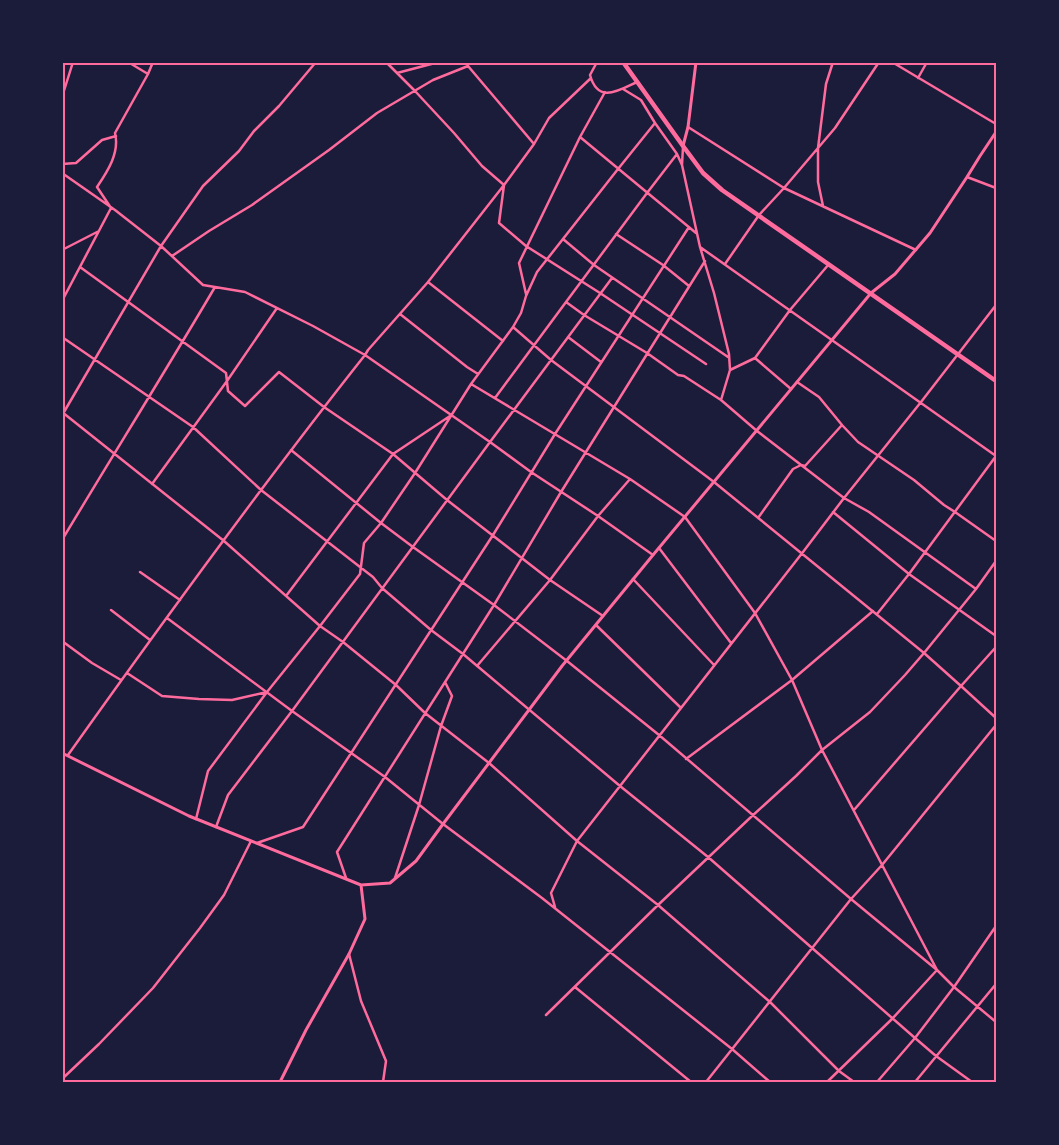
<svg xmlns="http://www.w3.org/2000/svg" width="1059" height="1145" font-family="'Exo 2',sans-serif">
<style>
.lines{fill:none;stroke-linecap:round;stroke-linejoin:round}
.minor{stroke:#ff6b9d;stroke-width:2.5}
.tertiary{stroke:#ff6b9d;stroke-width:3}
.trunk{stroke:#ff6b9d;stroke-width:4.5}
.neatline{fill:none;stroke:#ff6b9d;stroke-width:2}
</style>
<rect width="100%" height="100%" fill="#1b1b3a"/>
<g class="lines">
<path class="minor" d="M 128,62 L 148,74
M 386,62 L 415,91 L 454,133 L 482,166 L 504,185 L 499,223 L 526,246 L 600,293 L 706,364
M 467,62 L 468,66 L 534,144
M 597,62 L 590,75 C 598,104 618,91 637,82
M 892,62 L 996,124
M 397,73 L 439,62
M 918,78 L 927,62
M 623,89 L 641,100 L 655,123
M 62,97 L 73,62
M 688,127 L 784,188 L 916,250
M 580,137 L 696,233
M 683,147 L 682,165 L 700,247 L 714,293 L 729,354 L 730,370 L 721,400
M 62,164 L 76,163 L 102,140 L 116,136
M 682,165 L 677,154 L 647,193 L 566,302 L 584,315 L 647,353 L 678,375 L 684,376 L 721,400 L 757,431 L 844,498 L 869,512 L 976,589
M 62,173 L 115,210 L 161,246 L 203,285 L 245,292 L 313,326 L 365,355 L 490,442 L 531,472 L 598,516 L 653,555
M 967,177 L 996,188
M 823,206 L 818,182 L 818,148 L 826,84 L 833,62
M 616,234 L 663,265 L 689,286
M 563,239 L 594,265 L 728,357
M 700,247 L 996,456
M 62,250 L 99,231
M 172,256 L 209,231 L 252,205 L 329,150 L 377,113 L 433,80 L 468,66
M 725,264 L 759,215 L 784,188 L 835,128 L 879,62
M 80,267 L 226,373 L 228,391 L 245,406 L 279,372 L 324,407 L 393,454 L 447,500 L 550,580 L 603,616
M 428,282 L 503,341
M 526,294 L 519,263 L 580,137 L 605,92
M 62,301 L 111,208 L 97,187 C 107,172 120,153 115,133 L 148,74 L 153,62
M 400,314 L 467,367 L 478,374
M 513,327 L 551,360 L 714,482 L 924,653 L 961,686 L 996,718
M 62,337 L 193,427 L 261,490 L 360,567 L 373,577 L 382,588 L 431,630 L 463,654 L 620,786 L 708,857 L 915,1038 L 936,1056 L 972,1082
M 568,337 L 601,362
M 755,358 L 791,389
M 730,370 L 755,358 L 790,310 L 829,264
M 797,382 L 819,397 L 842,425 L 858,442 L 914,480 L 944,505 L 955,512 L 996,541
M 471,384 L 630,479 L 685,517 L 755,613 L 792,680 L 822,750 L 937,970 L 954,987 L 996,1022
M 495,398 L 566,302
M 62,412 L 224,541 L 320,626 L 343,642 L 396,685 L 425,713 L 489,763 L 577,841 L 658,905 L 770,1002 L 839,1071 L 854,1082
M 64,412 L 161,246 L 203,186 L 239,151 L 254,131 L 279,106 L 316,62
M 291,450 L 381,523 L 413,547 L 494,605 L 567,661 L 659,735 L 851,899 L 937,970 L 892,1019 L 827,1082
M 152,484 L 227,381 L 277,308
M 833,512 L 909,574 L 996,636
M 758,518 L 793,469 L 801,465 L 805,466 L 842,425
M 62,540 C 113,455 165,372 215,287
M 659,548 L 731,643
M 140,572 L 180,600
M 633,579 L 714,665
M 286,596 L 393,454 L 450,416
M 111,610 L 150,640
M 877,614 L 909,574 L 996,456
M 167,618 L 292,711 L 385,777 L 443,824 L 542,898 L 610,952 L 732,1049 L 770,1082
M 596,625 L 681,708
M 62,641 L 92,663 L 121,680
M 477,666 L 550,580 L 598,516 L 630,479
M 127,673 L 162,696 L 199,699 L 232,700 L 267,692
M 68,755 C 164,620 262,485 365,355 L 368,350 L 428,282 L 504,185 L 534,144 L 549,118 L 591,78
M 686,759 L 792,680 L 873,611
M 854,810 L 961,686 L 996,647
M 196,819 L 208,771 L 267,692 L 320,626 L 360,574 L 364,543 L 381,523 L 415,473 L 471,384 L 513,327 L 521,313 L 526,296 L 537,272 L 618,169 L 655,123 L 677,154
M 216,827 L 228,795 L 292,711 L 490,442 L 612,278
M 257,843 L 303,827 L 493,535 L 555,434 L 689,227
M 346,878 L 337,852 L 494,605 L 561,492 L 705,261
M 395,878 L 419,805 L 441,726 L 452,696 L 445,682
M 555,907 L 551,893 L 577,841 L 803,552 L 844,498 L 921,402 L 996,305
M 349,954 L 361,1001 L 386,1061 L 383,1082
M 575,987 L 691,1082
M 546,1015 L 658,905 L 751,817 L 796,776 L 822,750 L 870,712 L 905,675 L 924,653 L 976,589 L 996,561
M 62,1079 L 99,1044 L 153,988 L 200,928 L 224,895 L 251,841
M 706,1082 L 851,899 L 882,865 L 996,725
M 877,1082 L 915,1038 L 954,987 L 996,926
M 915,1082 L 996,984"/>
<path class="tertiary" d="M 683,146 L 688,127 L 696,62
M 62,753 L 189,816 L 361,885 L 390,883 L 416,861 L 443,824 L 562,666 L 653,555 L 871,293 L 895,274 L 930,233 L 967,177 L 980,156 L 996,132
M 280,1082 L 306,1030 L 349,954 L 365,919 L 361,885"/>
<path class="trunk" d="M 623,62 L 683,146 L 703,173 L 722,190 L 996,381"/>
</g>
<rect width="1059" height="1145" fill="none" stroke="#1b1b3a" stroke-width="128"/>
<rect x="64" y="64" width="931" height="1017" class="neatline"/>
</svg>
